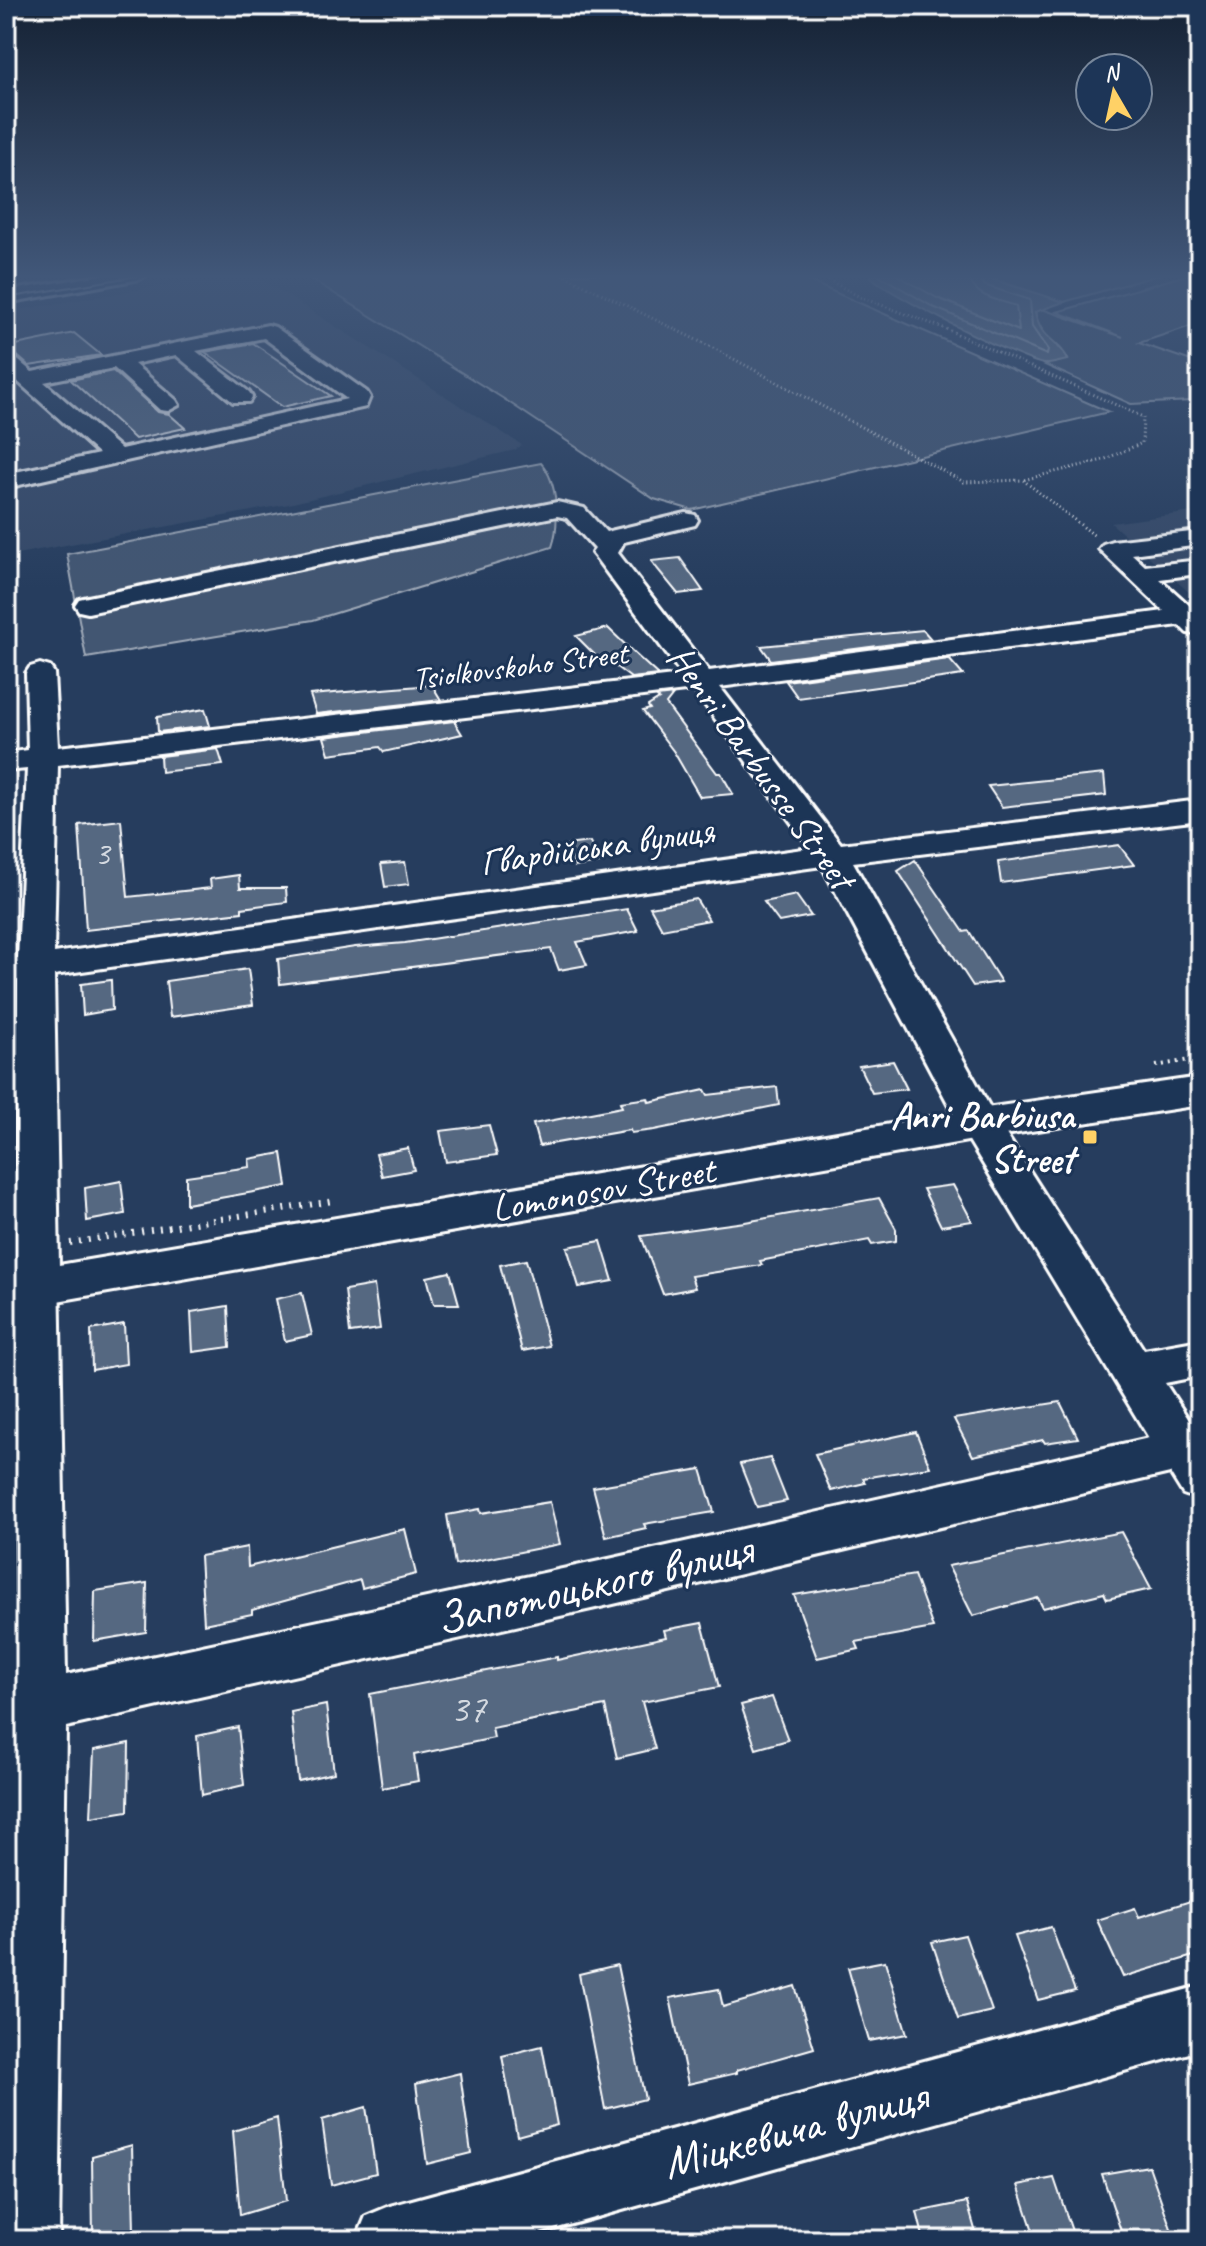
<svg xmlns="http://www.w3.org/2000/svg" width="1206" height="2246" font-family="Caveat,sans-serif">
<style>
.built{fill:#344a68}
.green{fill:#425672;stroke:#a0aab8;stroke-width:2}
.water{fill:#67788e;stroke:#a4aebb;stroke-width:2}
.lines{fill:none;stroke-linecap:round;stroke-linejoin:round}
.shore{stroke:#c2c9d2;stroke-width:2}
.building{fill:#556781;stroke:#fff;stroke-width:2}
.minor-casing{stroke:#fff;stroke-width:6}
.major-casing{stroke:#fff;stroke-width:6}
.path-far2{stroke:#fff;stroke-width:3;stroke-dasharray:1 3;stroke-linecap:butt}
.path-far1{stroke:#fff;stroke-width:4;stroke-dasharray:2 5;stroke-linecap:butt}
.path{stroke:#fff;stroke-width:6;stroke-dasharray:2 7;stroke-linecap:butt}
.minor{fill:#1d3557;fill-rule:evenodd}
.major{fill:#1d3557;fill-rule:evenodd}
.tram{stroke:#fff;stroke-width:2}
.poi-dot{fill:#ffd166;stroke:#1d3557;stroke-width:3}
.labels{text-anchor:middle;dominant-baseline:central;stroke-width:6;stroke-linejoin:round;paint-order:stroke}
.far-street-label{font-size:32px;fill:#fff;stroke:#1d3557}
.number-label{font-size:34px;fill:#d4d9e0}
.street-label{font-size:38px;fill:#fff;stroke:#1d3557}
.poi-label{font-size:38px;font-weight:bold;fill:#fff;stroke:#1d3557;text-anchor:end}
.near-number-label{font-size:40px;fill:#d4d9e0}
.near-street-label{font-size:46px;fill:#fff;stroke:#1d3557}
</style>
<rect width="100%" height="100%" fill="#263d5e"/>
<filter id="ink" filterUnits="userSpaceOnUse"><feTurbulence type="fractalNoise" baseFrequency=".0125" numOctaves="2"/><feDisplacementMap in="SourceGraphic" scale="16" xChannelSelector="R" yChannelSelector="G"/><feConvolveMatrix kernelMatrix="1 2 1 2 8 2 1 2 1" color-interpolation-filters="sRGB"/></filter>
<g filter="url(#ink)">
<path class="built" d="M 231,274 L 253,274 L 522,445 L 515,450 L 289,504 L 6,556 L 6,312 Z
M 1200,511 L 1200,602 L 1111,523 Z"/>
<path class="green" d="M 303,274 L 793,274 L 1109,412 L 692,510 L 654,499 L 504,399 Z
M 977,274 L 1162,274 L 1064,302 Z
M 1190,274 L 1200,274 L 1200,323 L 1139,343 L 1200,364 L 1200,398 L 1192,401 L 1131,404 L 1043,364 L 1068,359 C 1057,337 1043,343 1035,312 L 1042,309 L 1123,337 L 1057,312 Z
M 541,463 C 558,482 560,523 552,547 L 313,620 L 86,658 L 67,554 Z"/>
<path class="water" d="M 869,274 L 975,274 L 1064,302 L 1035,312 C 1042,343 1057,338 1068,360 C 1061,361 1051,365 1044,364 C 1023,362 872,287 869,274 Z"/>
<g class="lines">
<path class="shore" d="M 877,274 L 933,307 L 1047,355 L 1048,350 L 1032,327 L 1030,300 L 984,285 L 978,274
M 895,274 L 937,298 L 1019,331 L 1016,306 C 996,299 973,298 968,274"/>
</g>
<path class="building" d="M 74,333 L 101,355 L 29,366 L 15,354 L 6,351 L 6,347 Z
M 253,343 L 331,396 L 282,407 L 205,352 Z
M 113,371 L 158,412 L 169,414 L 185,428 L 135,439 L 71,380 Z
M 680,558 L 703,591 L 678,594 L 651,561 Z
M 608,628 L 635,654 L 658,675 L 631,678 L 607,660 L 602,662 L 576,636 Z
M 923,630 L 931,639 L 771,660 L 761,646 Z
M 949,659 L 963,675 L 798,698 L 786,681 Z
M 432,685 L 441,700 L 316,714 L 310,695 Z
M 673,695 L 666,704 L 717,773 L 721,773 L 733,794 L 700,797 L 674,752 L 643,711 L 650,709 L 648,706 L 659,699 L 657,697 Z
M 205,709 L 210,726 L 158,732 L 157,717 Z
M 454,721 L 462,734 L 384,752 L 380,747 L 329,754 L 324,737 Z
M 218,749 L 223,765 L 161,772 L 160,756 Z
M 1104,774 L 1106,795 L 1002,807 L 988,786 Z
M 121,820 L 128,897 L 211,888 L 210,879 L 239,875 L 240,888 L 286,888 L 287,902 L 242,908 L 242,912 L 86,930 L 79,825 Z
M 590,842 L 599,863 L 575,867 L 566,845 Z
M 1119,845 L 1134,865 L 1001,883 L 998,862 Z
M 915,860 L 964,932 L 969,931 L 1001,982 L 973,986 L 898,871 Z
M 405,862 L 409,884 L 385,887 L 381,864 Z
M 796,895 L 811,916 L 779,922 L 764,902 Z
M 696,899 L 709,920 L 662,929 L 650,907 Z
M 627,909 L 638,931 L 577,942 L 587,965 L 559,970 L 551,949 L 280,984 L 278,959 L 355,947 L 405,943 Z
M 248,969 L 253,1005 L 170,1017 L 166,981 Z
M 111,980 L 112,1010 L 83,1015 L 81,984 Z
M 893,1061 L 907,1089 L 872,1093 L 859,1066 Z
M 777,1087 L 779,1105 L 654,1130 L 631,1133 L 630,1130 L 539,1146 L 533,1124 L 622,1107 L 620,1102 L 648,1098 L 649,1102 L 705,1090 L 708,1095 Z
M 489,1125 L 497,1155 L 446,1162 L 440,1131 Z
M 408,1148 L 414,1170 L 382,1176 L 376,1154 Z
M 282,1153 L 287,1186 L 186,1204 L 186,1176 L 250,1167 L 249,1159 Z
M 121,1181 L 125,1214 L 87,1221 L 85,1188 Z
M 953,1185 L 972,1221 L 941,1226 L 923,1189 Z
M 879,1198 L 896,1229 L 896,1241 L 872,1245 L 869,1240 L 760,1261 L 762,1265 L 691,1276 L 695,1288 L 663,1294 L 641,1236 L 745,1222 Z
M 601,1241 L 613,1281 L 579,1287 L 567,1247 Z
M 526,1260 L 549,1346 L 522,1351 L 500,1265 Z
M 450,1272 L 459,1304 L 434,1304 L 427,1277 Z
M 374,1285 L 380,1329 L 350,1333 L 345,1290 Z
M 302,1293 L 312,1335 L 285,1341 L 276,1299 Z
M 228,1306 L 230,1347 L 193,1352 L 191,1312 Z
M 124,1324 L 126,1364 L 92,1370 L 91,1330 Z
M 1060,1402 L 1078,1438 L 1045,1443 L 1043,1440 L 973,1456 L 954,1419 Z
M 916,1432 L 930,1467 L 863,1478 L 865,1483 L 831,1491 L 815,1454 Z
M 770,1458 L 787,1501 L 757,1507 L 740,1464 Z
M 701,1469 L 714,1512 L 644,1524 L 646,1528 L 606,1537 L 593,1487 Z
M 550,1502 L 560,1544 L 455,1565 L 447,1515 L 480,1509 L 481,1513 Z
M 405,1529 L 416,1574 L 362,1588 L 360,1580 L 252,1610 L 252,1614 L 204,1624 L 200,1556 L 247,1547 L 248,1567 Z
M 1121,1532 L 1151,1589 L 1107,1599 L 1104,1593 L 1043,1608 L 1038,1598 L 973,1616 L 948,1566 Z
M 914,1575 L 933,1628 L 856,1642 L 859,1649 L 817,1658 L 794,1595 Z
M 147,1583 L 146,1632 L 94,1641 L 95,1591 Z
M 702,1623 L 719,1687 L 642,1702 L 655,1749 L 617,1758 L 605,1706 L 492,1728 L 494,1738 L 414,1755 L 418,1781 L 382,1788 L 370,1694 L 557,1657 L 557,1660 L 666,1637 L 664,1630 Z
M 772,1697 L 788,1740 L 756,1749 L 741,1705 Z
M 326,1705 L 334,1773 L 298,1781 L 291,1712 Z
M 238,1727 L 244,1785 L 202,1795 L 197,1736 Z
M 129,1743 L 128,1811 L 91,1817 L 94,1750 Z
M 1200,1898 L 1200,1954 L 1123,1977 L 1097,1920 L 1135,1908 L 1139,1917 Z
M 1051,1927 L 1075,1991 L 1038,2000 L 1015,1936 Z
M 965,1935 L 992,2011 L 958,2019 L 932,1942 Z
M 885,1961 L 907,2034 L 869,2041 L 848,1968 Z
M 617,1965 L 645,2099 L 605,2109 L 579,1974 Z
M 795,1986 L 814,2048 L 737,2070 L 737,2073 L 688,2084 L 670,1998 L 719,1989 L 723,2007 Z
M 542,2046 L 557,2125 L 517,2136 L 502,2056 Z
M 460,2073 L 471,2153 L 427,2164 L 416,2084 Z
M 366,2107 L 376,2173 L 331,2185 L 322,2120 Z
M 277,2118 L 286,2201 L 240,2215 L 233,2131 Z
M 132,2145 L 134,2232 L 93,2240 L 92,2156 Z
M 1149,2166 L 1175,2240 L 1124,2240 L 1102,2174 Z
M 1054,2178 L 1075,2240 L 1036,2240 L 1018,2185 Z
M 967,2202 L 978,2240 L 924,2240 L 917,2212 Z"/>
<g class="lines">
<defs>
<path id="minor" d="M 108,274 L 149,274 L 140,279 L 6,303 L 6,291 Z
M 268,325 L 275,327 L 367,392 L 370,397 L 366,407 L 6,488 L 6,474 L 99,454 L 6,371 L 6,354 L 13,356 L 32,372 ZM 264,338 L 347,399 L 121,449 L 44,382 L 114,368 L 160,410 L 168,411 L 179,405 L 176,400 L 134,364 L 176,355 L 233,402 L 249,402 L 252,397 L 249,392 L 196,351 Z
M 557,502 L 584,508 L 606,532 L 686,513 L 695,515 L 698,520 L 695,525 L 624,542 L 618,553 L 709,671 L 1164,611 L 1099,549 L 1103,544 L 1112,541 L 1200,531 L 1200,545 L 1132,554 L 1145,566 L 1200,560 L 1200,579 L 1190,575 L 1160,579 L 1200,615 L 1200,634 L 1187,633 L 1179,625 L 720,687 L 841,844 L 1200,800 L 1200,820 L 853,862 L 997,1120 L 1144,1350 L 1200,1340 L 1200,1376 L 1165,1383 L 1200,1437 L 1200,1500 L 1183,1494 L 1170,1473 L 609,1605 L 66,1727 L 59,2240 L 6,2240 L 6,1846 L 10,1739 L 6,1740 L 6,1688 L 12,1687 L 18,980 L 6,982 L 6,960 L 18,958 L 27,769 L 6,771 L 6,753 L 28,750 L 26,673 L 30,667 L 40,664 L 50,667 L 54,673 L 58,747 L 682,675 L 596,558 L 592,553 L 595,549 L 567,518 L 557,516 L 88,613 L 79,611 L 75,605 L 79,599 L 88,597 ZM 694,690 L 810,848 L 54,953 L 58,765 ZM 822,866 L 959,1124 L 1149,1438 L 609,1559 L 66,1675 L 54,975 Z
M 1200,1986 L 1200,2050 L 514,2240 L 356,2240 L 366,2216 L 390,2206 Z"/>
<path id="major" d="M 1200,1077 L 1200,1105 L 979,1139 L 6,1310 L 6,1274 L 979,1109 Z"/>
</defs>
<use href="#minor" class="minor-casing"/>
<use href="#major" class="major-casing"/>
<path class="path-far2" d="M 562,274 L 717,350 L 964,482 L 1023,480 L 1095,536
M 818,274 L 860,297 L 946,329 L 1143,417 L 1142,443 L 1103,460 L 1023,480"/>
<path class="path-far1" d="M 1156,1066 L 1200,1058"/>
<path class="path" d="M 70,1243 L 333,1201"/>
<use href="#minor" class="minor"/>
<use href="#major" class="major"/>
<path class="tram" d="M 6,298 L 149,274"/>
</g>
</g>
<linearGradient id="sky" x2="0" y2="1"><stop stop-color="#152234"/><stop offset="0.47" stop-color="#415779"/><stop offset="1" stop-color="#415779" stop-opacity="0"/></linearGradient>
<rect width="1206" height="588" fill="url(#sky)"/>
<rect class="poi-dot" x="1082" y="1129" width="16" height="16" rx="4"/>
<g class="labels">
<g class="far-street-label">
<text transform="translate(520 666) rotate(-7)">Tsiolkovskoho Street</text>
</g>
<g class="number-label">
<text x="102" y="853">3</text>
</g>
<g class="street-label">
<text transform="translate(761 767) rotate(54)">Henri Barbusse Street</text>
<text transform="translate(597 846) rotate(-8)">Гвардійська вулиця</text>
<text transform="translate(603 1189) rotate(-10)">Lomonosov Street</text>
</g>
<g class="poi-label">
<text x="1074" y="1115">Anri Barbiusa<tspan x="1074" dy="44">Street</tspan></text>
</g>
<g class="near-number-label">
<text x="468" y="1709">37</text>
</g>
<g class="near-street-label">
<text transform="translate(594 1584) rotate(-13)">Запотоцького вулиця</text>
<text transform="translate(795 2129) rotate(-15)">Міцкевича вулиця</text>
</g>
</g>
<rect width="1206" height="2246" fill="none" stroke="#1d3557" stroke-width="32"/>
<rect x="16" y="16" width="1174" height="2214" fill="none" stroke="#fff" stroke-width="3" filter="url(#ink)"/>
<g transform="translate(1114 92) rotate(351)"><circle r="38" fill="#1d3557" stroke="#77869a" stroke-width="2"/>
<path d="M0-6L14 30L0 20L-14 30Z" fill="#ffd166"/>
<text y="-12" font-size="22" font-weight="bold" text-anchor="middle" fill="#ffffff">N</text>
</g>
</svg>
